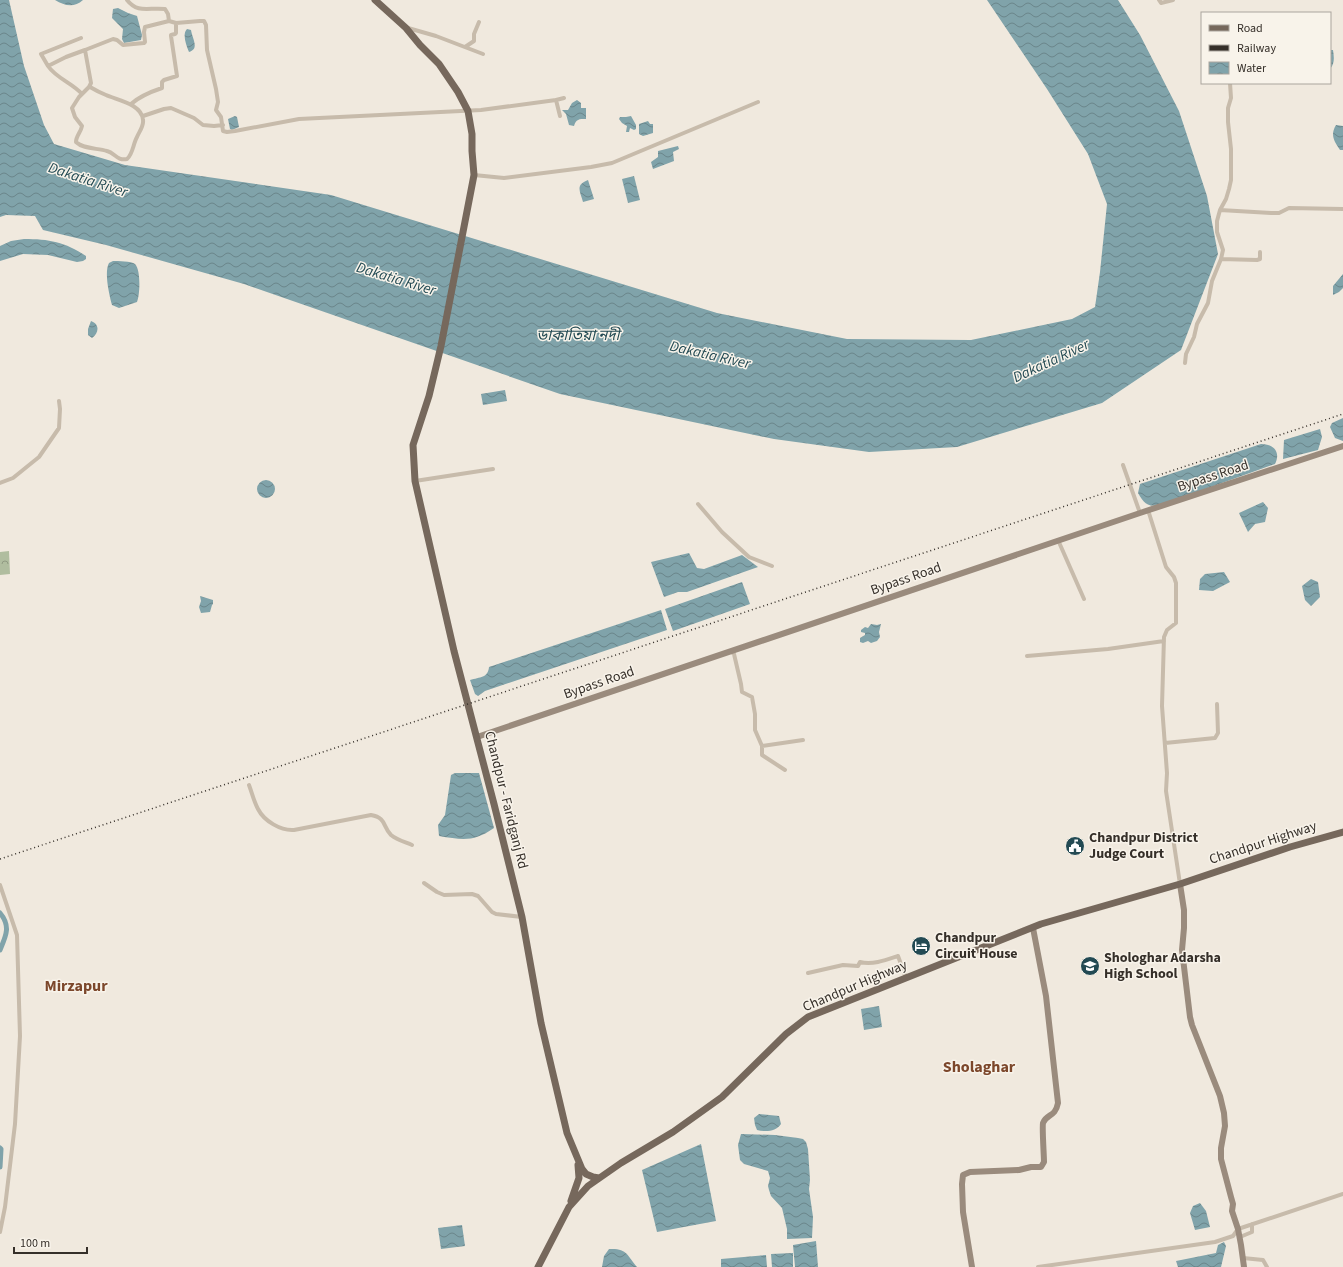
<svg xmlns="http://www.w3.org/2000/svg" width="1343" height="1267" font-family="'Source Sans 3','Noto Sans Bengali',sans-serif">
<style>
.forest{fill:url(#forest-crowns)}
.water{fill:url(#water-waves)}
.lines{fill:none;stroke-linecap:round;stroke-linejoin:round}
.canal{stroke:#80a3aa;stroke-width:5}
.street{stroke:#c7bbab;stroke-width:4}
.secondary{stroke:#9a8b7d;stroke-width:6}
.primary{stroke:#76685c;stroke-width:7}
.rail{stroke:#352f29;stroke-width:1.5;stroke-dasharray:1 3;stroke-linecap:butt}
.labels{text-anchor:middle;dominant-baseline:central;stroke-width:3;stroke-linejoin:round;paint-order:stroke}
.street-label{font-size:14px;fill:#352f29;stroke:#f8f3ea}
.poi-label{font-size:14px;font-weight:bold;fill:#352f29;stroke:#f8f3ea;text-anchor:start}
.water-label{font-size:15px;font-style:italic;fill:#234a53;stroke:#f8f3ea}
.quarter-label{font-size:16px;font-weight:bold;fill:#7c472b;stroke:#f8f3ea}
</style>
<defs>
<pattern id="forest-crowns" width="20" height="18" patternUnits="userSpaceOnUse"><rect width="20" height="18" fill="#b0bd9f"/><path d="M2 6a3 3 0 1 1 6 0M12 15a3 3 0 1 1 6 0" fill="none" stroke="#909a82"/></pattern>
<pattern id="water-waves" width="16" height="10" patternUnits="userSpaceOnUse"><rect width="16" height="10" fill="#80a3aa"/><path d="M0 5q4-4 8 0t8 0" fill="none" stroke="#6a858a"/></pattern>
</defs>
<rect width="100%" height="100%" fill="#f0e9de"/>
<path class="forest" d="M 9,551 L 10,574 L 0,575 L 0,552 Z"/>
<path class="water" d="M 0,0 L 9,0 L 24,66 L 44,125 L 54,144 L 125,165 L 331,195 L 717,313 L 847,339 L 971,340 L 1072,319 L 1095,307 L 1100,272 L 1107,204 L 1088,154 L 1047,89 L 987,0 L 1118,0 L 1140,35 L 1179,111 L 1207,196 L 1218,254 L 1181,350 L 1102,403 L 957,447 L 869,452 L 774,439 L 560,394 L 244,284 L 106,245 L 43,230 L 35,216 L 6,215 L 0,217 Z
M 55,0 L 83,0 C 74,8 65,6 55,0 Z
M 118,8 L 128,13 L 137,16 L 142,35 L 141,40 L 124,43 L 122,39 L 123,29 L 112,18 L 113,9 Z
M 187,29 L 191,30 C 192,38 200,49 189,52 C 186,45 182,34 187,29 Z
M 1330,50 L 1333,50 C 1334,57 1335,63 1330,69 Z
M 577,100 L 581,103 L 581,108 L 586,108 L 586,119 C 579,119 576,119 574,126 L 569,125 L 566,114 L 562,110 L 568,110 L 572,103 Z
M 235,116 L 237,117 L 239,127 L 232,130 L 230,129 L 228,119 Z
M 631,116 L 636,125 L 636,129 L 634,130 L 630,128 L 629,132 L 626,132 L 627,126 L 622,123 L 619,119 L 620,117 L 626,117 Z
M 648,121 L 650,124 L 653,124 L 653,133 L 643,136 L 639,134 L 639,124 Z
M 1336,125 L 1343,126 L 1343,150 L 1340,150 C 1334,141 1330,135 1336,125 Z
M 678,146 L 679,149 L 673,152 L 674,161 L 653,169 L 651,162 L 658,157 L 658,151 Z
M 634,176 L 640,200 L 628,203 L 622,179 Z
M 588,180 L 594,199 L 583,202 C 580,191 575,185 588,180 Z
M 24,239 C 49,239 65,242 86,256 L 86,259 L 83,261 L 77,262 L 48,255 L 23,254 L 0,261 L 0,246 L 11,241 Z
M 113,261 C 118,261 131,261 135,264 C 141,270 140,295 137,302 L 119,308 L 112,305 C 109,294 104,272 109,263 Z
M 1343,274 L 1343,288 L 1339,292 L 1333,295 L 1333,286 Z
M 91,321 C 100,324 99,333 92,338 L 88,335 L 88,329 Z
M 505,390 L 507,401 L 483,405 L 481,394 Z
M 1343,418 L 1343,441 L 1335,438 L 1330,427 L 1332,423 Z
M 1320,429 L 1322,437 L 1318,450 L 1283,459 L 1284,440 Z
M 1261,444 C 1274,444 1281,452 1275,464 L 1158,506 C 1146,506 1144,503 1138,493 L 1140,484 Z
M257 489a9 9 0 1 1 18 0a9 9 0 1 1-18 0Z
M 1263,502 L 1268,508 L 1265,522 L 1255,524 L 1248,532 L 1239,513 Z
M 689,553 L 697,568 L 704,569 L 742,555 L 758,567 L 687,592 L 678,592 L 664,597 L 651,562 Z
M 1224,572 L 1230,582 L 1213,591 L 1199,590 L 1200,579 L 1205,574 Z
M 1311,579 L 1318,582 L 1320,597 L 1311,606 L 1305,600 L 1302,586 Z
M 742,582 L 750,604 L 673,631 L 665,609 Z
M 200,596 L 213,600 L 213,604 L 212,605 L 210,612 L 201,613 L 199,607 L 201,601 Z
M 661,610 L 667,630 L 485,691 L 478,696 L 475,694 L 470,680 C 480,677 488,678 489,667 Z
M 871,624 L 877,625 L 881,624 L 879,632 L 880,637 L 877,641 L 871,643 L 868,641 L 863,643 L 860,642 L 860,638 L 865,635 L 865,633 L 861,632 L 861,630 L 865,627 L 868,628 Z
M 455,773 L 479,773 L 494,828 C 474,842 463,840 439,836 L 438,825 L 445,815 L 451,775 Z
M 879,1006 L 882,1027 L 864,1030 L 861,1009 Z
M 759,1114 L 779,1116 L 781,1124 C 776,1132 765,1132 757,1130 L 755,1125 L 754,1118 Z
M 741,1134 L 775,1135 L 798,1138 L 803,1139 L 806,1142 L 808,1149 L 810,1180 L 809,1189 L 813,1217 L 812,1238 L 787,1239 L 787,1229 L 782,1208 L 771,1196 L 769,1190 L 768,1186 L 770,1178 L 768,1171 L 744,1164 L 740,1160 L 738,1145 Z
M 701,1144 L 716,1221 L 657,1232 L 642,1170 Z
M 1200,1203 L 1206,1211 L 1210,1227 L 1195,1230 L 1190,1213 L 1193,1206 Z
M 462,1225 L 465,1246 L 441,1249 L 438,1228 Z
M 816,1241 L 818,1267 L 795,1267 L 793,1245 Z
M 1224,1242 L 1226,1246 L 1221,1267 L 1178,1267 L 1176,1261 L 1216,1253 L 1218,1245 Z
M 609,1249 C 627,1248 627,1255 637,1267 L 602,1267 L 604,1256 Z
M 793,1253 L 793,1267 L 772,1267 L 771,1254 Z
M 766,1255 L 767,1267 L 721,1267 L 721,1259 Z"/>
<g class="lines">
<path class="canal" d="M 0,913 C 11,926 6,936 0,950
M 0,1148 L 1,1149 L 0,1167"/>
<path class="street" d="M 127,0 C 138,14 149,7 165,9 L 168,14 L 169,21
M 1159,0 L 1161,3 L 1173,0
M 176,23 L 200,21 L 204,21 L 206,25 L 207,50 L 216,89 L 218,102 L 216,110 L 221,117 L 223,131 L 227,132 L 235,131 L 299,119 L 481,110 L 556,100 L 564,98
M 408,28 L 436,36 L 483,54
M 465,47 L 474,41 L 474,34 L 479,22
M 85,50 L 113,39 L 117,40 L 123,45 L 144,43 L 145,42 L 144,32 L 145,27 L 169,21 L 176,23 L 176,33 L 175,34 L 171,35 L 171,36 L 177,76 L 164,80 L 162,82 L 162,88 C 150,92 140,96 131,104
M 48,66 L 41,54 L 81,38
M 82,94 C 72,83 56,78 48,66 L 66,57 L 85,50 L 91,83 L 89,87 L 79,97 L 72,108 L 75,117 L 82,126 C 81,132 76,136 76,142 C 83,149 97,148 107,151 C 115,153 117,161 127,159 C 133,154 133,144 137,137 C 139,132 144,126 143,120 C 142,104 117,100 106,95 C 101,93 95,90 90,87
M 556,100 L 560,116
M 143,116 L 164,109 L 171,108 L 194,118 L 203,125 L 214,126 L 223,125
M 474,175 L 504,178 L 591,167 L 612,163 L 758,102
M 1220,210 L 1271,213 L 1279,213 L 1289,208 L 1343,209
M 1221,259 L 1257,260 L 1260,259 L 1260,252
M 1185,363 L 1186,354 L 1194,337 L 1197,324 L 1208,303 L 1212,281 L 1221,259 L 1223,250 L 1217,232 L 1217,221 L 1220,210 L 1226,199 L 1229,189 L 1231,180 L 1231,149 L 1228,122 L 1228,108 L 1231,98 L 1230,83
M 1123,465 L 1140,513
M 415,481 L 493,469
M 0,483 L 13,478 L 39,457 L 59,428 L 60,409 L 59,401
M 698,504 L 722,532 L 749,557 L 772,566
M 1148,510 L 1166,567 L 1174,577 L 1176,583 L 1176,623 L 1167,630 L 1164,637 L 1162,706 L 1167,773 L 1166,791 L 1180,884
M 1058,540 L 1084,599
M 731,651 L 734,654 L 741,684 L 742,692 L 752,697 L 755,714 L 755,730 L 762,746 L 762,755 L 785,770
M 1027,656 L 1108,649 L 1164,641
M 1165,743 L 1215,738 L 1218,733 L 1217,704
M 762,746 L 803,740
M 249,785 C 252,793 254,802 258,809 C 264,821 281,831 294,830 L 371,815 C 387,818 382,826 391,835 C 397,840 405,842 412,845
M 424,883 L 437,892 L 444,895 L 472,894 L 478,896 L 492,912 L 496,914 L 522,917
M 0,885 L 17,935 L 20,1036 L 15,1124 L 5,1207 L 0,1232
M 808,973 L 843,965 L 858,966 L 860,962 C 873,965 886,960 898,956 L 906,978
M 1240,1237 L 1252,1232 L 1252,1224
M 1243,1258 L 1263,1260 L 1267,1267
M 1038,1267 L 1215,1242 L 1233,1236 L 1238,1229 L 1343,1194"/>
<path class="secondary" d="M 477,737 L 1140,513 L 1343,446
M 1180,884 L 1184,910 L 1184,928 L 1182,950 L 1190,1017 L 1192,1025 L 1220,1096 L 1224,1113 L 1225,1126 L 1221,1148 L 1221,1159 L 1231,1197 L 1233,1204 L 1232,1211 L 1238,1229 L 1241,1245 L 1244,1267
M 972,1267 L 963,1212 L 962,1184 L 963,1175 L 970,1172 L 1019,1170 L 1031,1167 L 1041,1167 L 1044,1162 C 1044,1156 1042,1127 1043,1123 C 1047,1113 1055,1118 1058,1103 L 1046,996 L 1033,928"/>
<path class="primary" d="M 375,0 L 406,28 L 420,45 L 439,64 L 458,92 L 468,111 L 472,134 L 472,151 L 474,175 L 441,346 L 429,396 L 413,445 L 415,481 L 454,651 L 494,804 L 522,917 L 541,1023 L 567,1133 L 582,1169 L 586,1174 L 593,1177 L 599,1178
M 571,1201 L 579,1178 L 578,1165
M 538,1267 L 569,1207 L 588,1186 L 621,1163 L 673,1132 L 722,1097 L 786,1034 L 808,1017 L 1041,924 L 1180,884 L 1290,847 L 1343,832"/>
<path class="rail" d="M 0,859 L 1343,414"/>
</g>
<defs>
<symbol id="civic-disc" viewBox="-11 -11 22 22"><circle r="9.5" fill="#234a53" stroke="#f8f3ea"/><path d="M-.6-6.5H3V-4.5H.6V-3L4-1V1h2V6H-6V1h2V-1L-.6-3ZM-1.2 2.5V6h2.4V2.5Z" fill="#fff"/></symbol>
<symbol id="hotel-disc" viewBox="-11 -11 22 22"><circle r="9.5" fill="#234a53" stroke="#f8f3ea"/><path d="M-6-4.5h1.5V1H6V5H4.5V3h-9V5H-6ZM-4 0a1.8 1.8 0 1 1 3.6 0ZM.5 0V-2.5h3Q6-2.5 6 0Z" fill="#fff"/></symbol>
<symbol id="school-disc" viewBox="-11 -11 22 22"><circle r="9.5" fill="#234a53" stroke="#f8f3ea"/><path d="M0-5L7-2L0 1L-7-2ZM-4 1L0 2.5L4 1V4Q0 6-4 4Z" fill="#fff"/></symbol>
</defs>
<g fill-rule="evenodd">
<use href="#civic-disc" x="1064" y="835" width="22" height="22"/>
<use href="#hotel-disc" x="910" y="935" width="22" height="22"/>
<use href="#school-disc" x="1079" y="955" width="22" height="22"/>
</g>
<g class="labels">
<g class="street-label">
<text transform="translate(1213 476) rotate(-18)">Bypass Road</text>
<text transform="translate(906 579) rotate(-19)">Bypass Road</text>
<text transform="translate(599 683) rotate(-19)">Bypass Road</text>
<text transform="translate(506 800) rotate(76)">Chandpur - Faridganj Rd</text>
<text transform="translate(1263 843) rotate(-18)">Chandpur Highway</text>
<text transform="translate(855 986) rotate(-23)">Chandpur Highway</text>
</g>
<g class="poi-label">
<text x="1089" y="838">Chandpur District<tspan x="1089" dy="16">Judge Court</tspan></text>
<text x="935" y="938">Chandpur<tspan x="935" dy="16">Circuit House</tspan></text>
<text x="1104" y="958">Shologhar Adarsha<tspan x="1104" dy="16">High School</tspan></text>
</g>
<g class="water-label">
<text transform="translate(88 180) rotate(18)">Dakatia River</text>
<text transform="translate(396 279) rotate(17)">Dakatia River</text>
<text x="578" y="335">ডাকাতিয়া নদী</text>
<text transform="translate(710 355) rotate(13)">Dakatia River</text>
<text transform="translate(1051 361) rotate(-25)">Dakatia River</text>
</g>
<g class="quarter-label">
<text x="76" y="986">Mirzapur</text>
<text x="979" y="1067">Sholaghar</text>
</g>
</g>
<rect x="1201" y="12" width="130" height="72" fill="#f8f3ea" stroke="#aaa59d"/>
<rect x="1209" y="25" width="20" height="6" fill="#76685c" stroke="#aaa59d"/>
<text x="1237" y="32" font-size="12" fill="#352f29">Road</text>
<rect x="1209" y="45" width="20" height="6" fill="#352f29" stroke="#aaa59d"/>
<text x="1237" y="52" font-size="12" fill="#352f29">Railway</text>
<rect x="1209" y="62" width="20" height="12" fill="url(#water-waves)" stroke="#aaa59d"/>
<text x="1237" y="72" font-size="12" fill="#352f29">Water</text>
<path d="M14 1247v6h73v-6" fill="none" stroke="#352f29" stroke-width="2"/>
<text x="20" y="1247" font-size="12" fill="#352f29" stroke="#f8f3ea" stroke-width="3" paint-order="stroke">100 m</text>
</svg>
